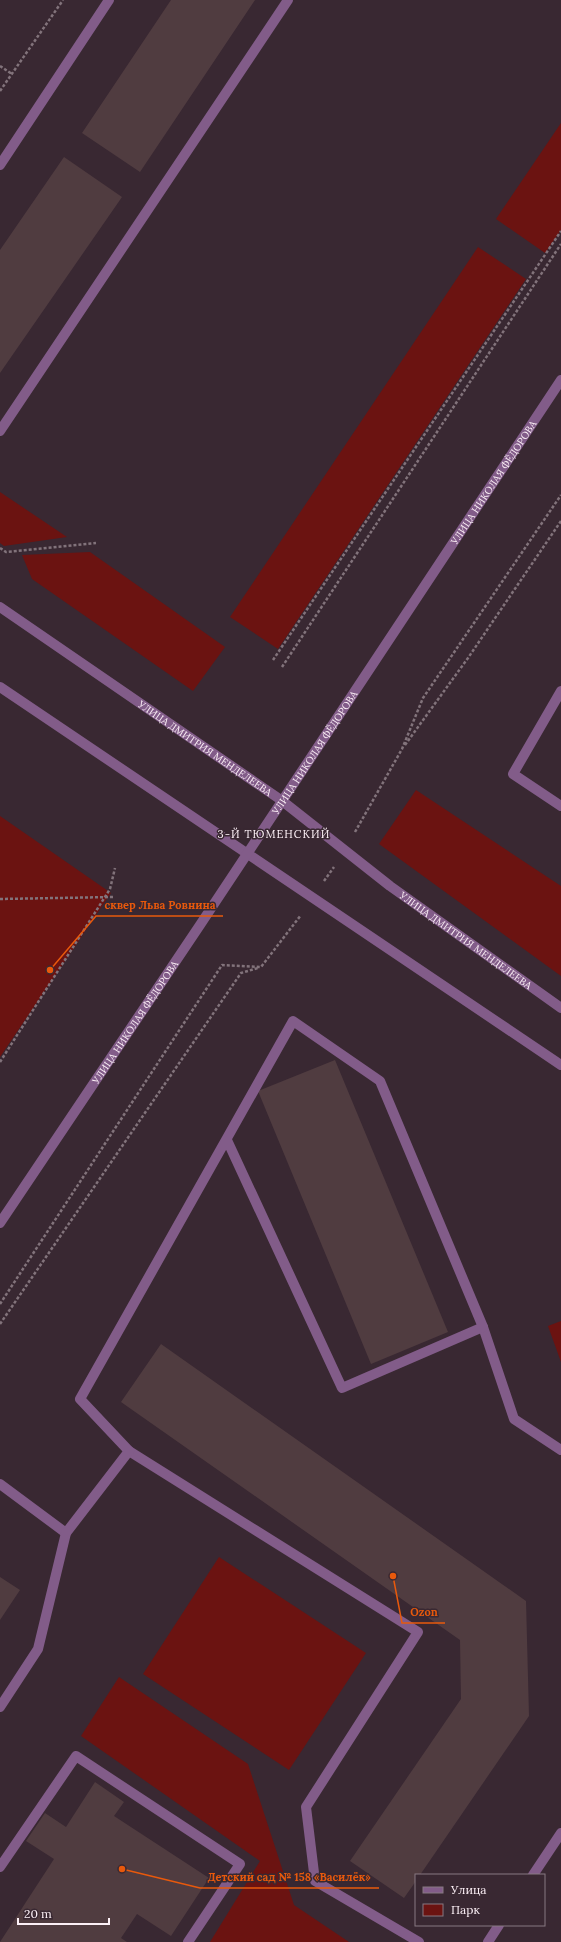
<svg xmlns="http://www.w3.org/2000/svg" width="561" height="1942" font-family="Lora,serif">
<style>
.green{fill:#6b1311}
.building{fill:#503c40}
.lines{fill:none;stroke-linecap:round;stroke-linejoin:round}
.path{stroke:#82737b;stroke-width:2.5;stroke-dasharray:3 2;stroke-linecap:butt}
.minor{stroke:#825c89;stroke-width:10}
.labels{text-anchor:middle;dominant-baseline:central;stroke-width:3;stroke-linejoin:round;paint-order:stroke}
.street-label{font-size:10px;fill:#fdf1f7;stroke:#392832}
.neighbourhood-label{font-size:11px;letter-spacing:1px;fill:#fdf1f7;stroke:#392832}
.leader{fill:none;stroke:#e8590c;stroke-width:1.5}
.callout-dot{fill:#e8590c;stroke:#392832;stroke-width:1.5}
.callout-label{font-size:11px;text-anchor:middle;font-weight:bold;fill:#e8590c;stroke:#392832;stroke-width:3;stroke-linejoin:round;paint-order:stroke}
</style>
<rect width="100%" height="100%" fill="#392832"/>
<path class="green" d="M 561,123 L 561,230 L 545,253 L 496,219 Z
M 478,247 L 526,279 L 278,649 L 230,617 Z
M 0,492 L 67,537 L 4,546 L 0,543 Z
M 90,552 L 225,647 L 193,691 L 32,579 L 22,555 Z
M 416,790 L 561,886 L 561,976 L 379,844 Z
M 0,816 L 111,893 L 0,1057 Z
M 561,1321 L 561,1362 L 548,1326 Z
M 219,1557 L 366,1653 L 289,1770 L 143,1674 Z
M 119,1677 L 248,1764 L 294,1905 L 349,1942 L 210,1942 L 260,1861 L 81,1736 Z"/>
<path class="building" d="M 171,0 L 255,0 L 140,172 L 82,133 Z
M 64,157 L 122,197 L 0,373 L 0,250 Z
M 335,1060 L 448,1332 L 371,1364 L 258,1091 Z
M 161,1344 L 526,1601 L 529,1716 L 420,1875 L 416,1875 L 416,1881 L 404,1898 L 350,1861 L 461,1699 L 460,1640 L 121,1402 Z
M 0,1577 L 20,1590 L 0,1620 Z
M 95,1782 L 124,1802 L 114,1816 L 209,1878 L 171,1936 L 137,1914 L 121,1938 L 127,1942 L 0,1942 L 54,1859 L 26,1841 L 45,1813 L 66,1827 Z"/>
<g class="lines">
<path class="path" d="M 0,66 L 12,74
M 0,91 L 63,0
M 0,548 L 6,552 L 96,543
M 273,660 L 561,231
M 282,667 L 561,244
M 405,745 L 468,658 L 561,521
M 355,832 L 402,749 L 423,698 L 561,495
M 324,881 L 334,867
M 0,899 L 114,897
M 0,1062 L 110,889 L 115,868
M 0,1304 L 222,965 L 261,967 L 301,915
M 0,1324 L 241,973 L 258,968"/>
<g class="minor">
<path d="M 0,165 L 109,0"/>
<path d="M 0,431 L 288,0"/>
<path id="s1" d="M 0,607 L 281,800 L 390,886 L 561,1008"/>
<path d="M 0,687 L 561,1065"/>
<path d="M 561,691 L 513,774 L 561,806"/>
<path id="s2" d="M 0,1223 L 200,925 L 561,380"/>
<path d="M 483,1327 L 514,1419 L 561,1450"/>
<path d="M 129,1451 L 418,1632 L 306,1807 L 315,1881 L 419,1942"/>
<path d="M 0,1484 L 66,1533"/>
<path d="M 0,1707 L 38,1649 L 66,1533 L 129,1451 L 80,1399 L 293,1021 L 380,1081 L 483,1327 L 342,1388 L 227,1140"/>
<path d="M 0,1867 L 76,1756 L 240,1864 L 188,1942"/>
<path d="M 533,1875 L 561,1833"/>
<path d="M 488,1942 L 499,1925"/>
</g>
</g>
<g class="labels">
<g class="street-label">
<text stroke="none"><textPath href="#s2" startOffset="890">УЛИЦА НИКОЛАЯ ФЁДОРОВА</textPath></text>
<text stroke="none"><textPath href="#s1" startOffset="249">УЛИЦА ДМИТРИЯ МЕНДЕЛЕЕВА</textPath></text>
<text stroke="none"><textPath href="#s2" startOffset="566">УЛИЦА НИКОЛАЯ ФЁДОРОВА</textPath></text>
<text stroke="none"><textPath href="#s1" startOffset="573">УЛИЦА ДМИТРИЯ МЕНДЕЛЕЕВА</textPath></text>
<text stroke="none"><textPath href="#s2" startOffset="242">УЛИЦА НИКОЛАЯ ФЁДОРОВА</textPath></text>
</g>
<g class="neighbourhood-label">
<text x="274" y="834">3-Й ТЮМЕНСКИЙ</text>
</g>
</g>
<path class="leader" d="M50 970L96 916H223M393 1576L402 1623H445M122 1869L200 1888H379"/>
<g class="callout-dot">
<circle cx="50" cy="970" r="4"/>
<circle cx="393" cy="1576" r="4"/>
<circle cx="122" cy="1869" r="4"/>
</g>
<g class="callout-label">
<text x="160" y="909">сквер Льва Ровнина</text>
<text x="424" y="1616">Ozon</text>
<text x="289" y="1881">Детский сад № 158 «Василёк»</text>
</g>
<rect x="415" y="1874" width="130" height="52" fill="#392832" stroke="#877881"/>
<rect x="423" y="1887" width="20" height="6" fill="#825c89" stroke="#877881"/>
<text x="451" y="1894" font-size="12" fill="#fdf1f7">Улица</text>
<rect x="423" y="1904" width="20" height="12" fill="#6b1311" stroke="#877881"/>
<text x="451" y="1914" font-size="12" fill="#fdf1f7">Парк</text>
<path d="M18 1918v6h91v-6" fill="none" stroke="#fdf1f7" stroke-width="2"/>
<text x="24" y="1918" font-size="12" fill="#fdf1f7" stroke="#392832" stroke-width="3" paint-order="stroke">20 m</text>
</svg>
